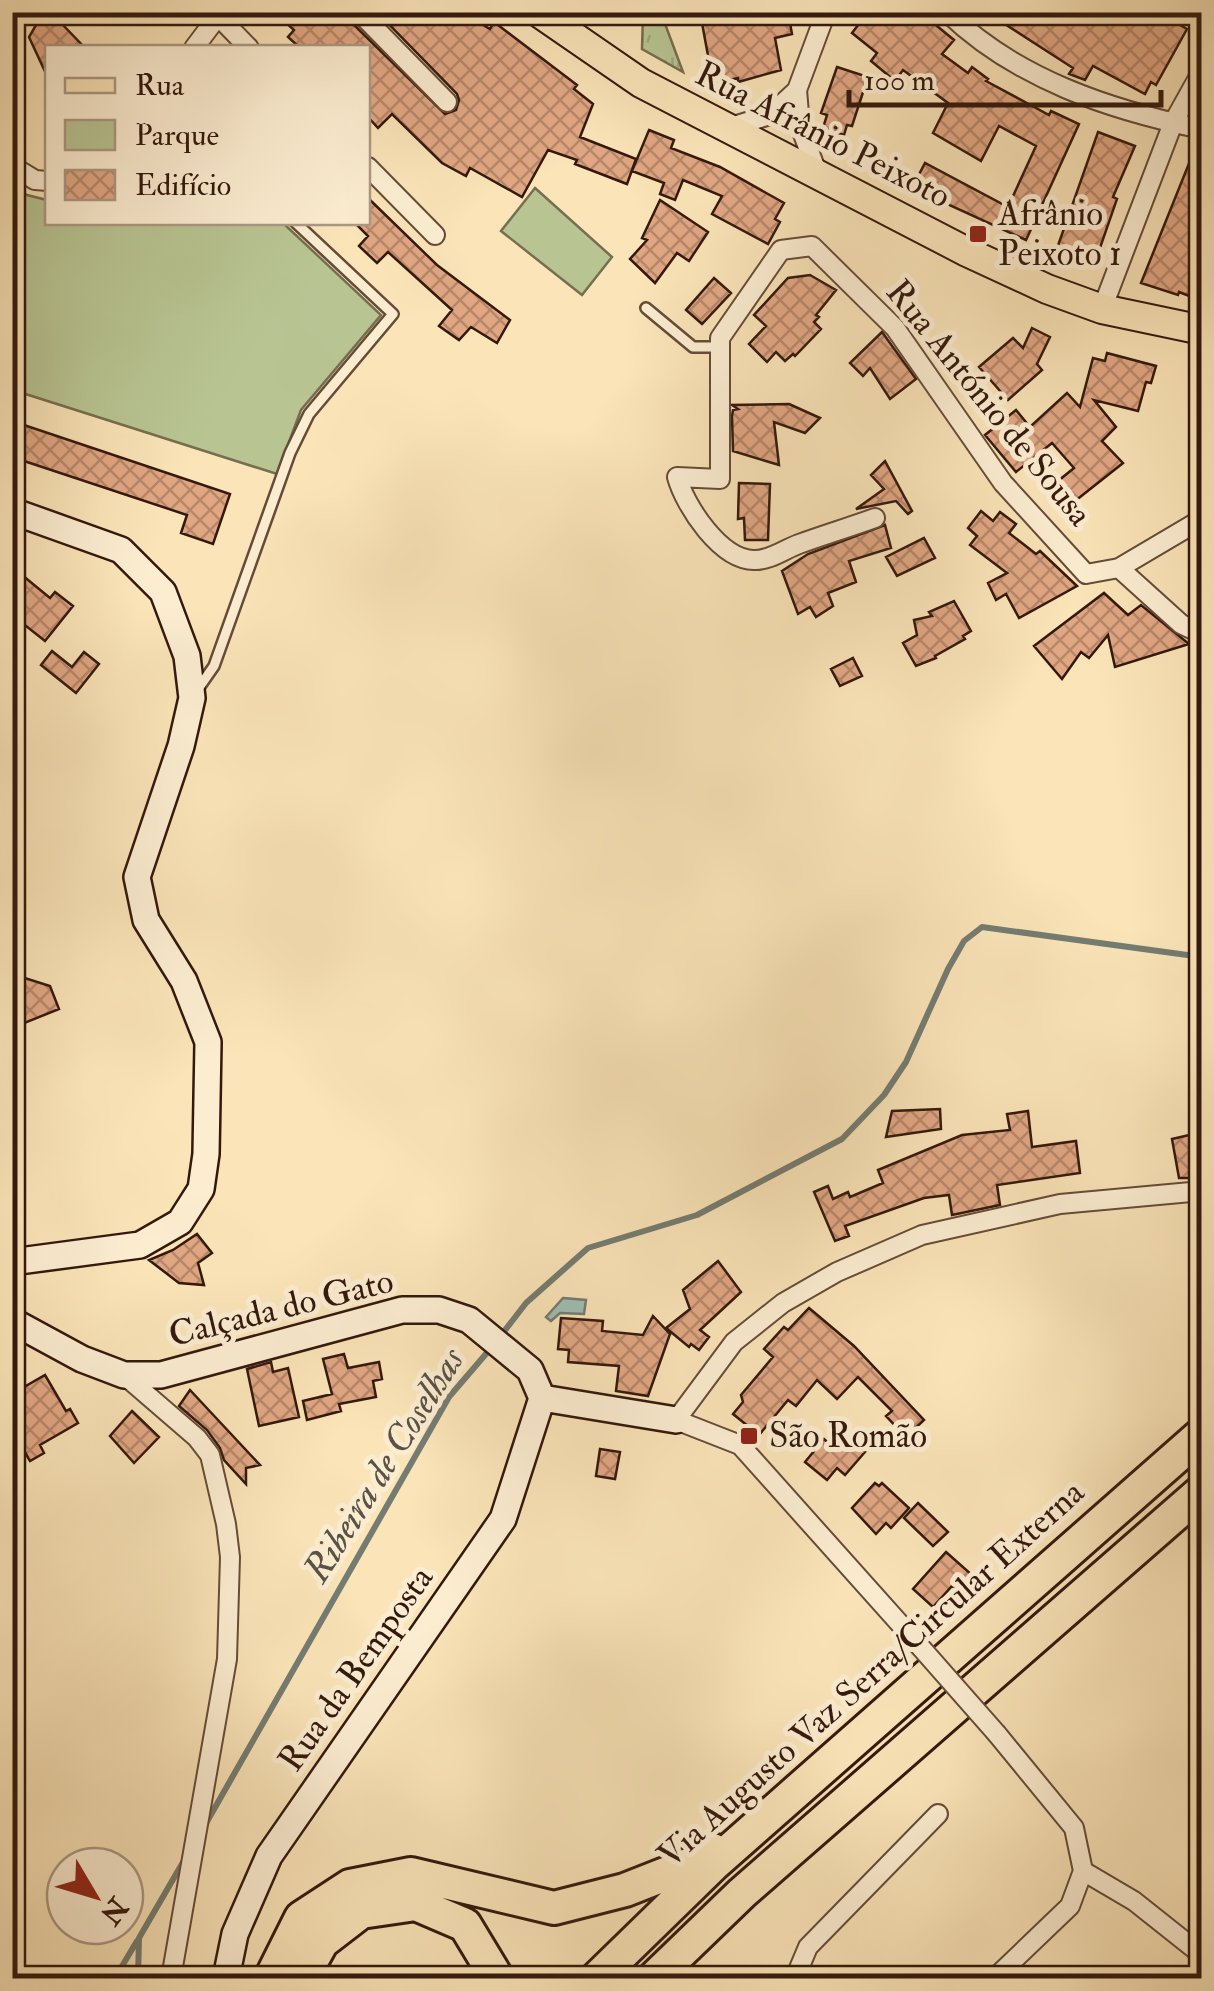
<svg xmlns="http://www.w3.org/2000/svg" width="1214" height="1991" font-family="'IM FELL Double Pica',serif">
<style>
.grass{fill:url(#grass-tufts);stroke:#766e50;stroke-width:2.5}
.green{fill:#b8c593;stroke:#766e50;stroke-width:2.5}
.water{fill:url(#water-ripples);stroke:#747c71;stroke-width:2.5}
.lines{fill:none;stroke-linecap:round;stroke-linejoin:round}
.stream{stroke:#747c71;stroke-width:6}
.building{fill:url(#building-cross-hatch);stroke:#33180d;stroke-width:2.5}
.lane-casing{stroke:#654b38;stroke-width:14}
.street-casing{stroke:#654b38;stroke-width:22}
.secondary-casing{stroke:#33180d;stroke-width:30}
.primary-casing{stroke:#33180d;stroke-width:32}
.highway-casing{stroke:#33180d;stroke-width:38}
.lane{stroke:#fcedd1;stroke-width:9}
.street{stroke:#fcedd1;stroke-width:18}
.secondary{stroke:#fcedd1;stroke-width:25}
.primary{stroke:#fae4b8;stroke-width:28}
.highway{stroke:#fae4b8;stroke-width:32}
.street-bridge-casing{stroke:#654b38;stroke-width:22;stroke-linecap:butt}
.street-bridge{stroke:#fcedd1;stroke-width:18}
.poi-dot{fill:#8f2418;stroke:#fcedd1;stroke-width:4}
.labels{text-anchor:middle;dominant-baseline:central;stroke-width:10;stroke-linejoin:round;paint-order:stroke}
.street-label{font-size:35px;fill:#33180d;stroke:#fcedd1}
.poi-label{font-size:35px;fill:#33180d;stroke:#fcedd1;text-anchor:start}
.water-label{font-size:38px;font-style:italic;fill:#595247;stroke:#fcedd1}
</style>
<defs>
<pattern id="grass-tufts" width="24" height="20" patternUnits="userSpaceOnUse" patternTransform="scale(2.5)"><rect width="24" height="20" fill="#b8c593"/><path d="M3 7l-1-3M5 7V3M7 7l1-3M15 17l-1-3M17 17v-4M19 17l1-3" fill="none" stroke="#9fa87e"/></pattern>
<pattern id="water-ripples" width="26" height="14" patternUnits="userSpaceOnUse" patternTransform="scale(2.5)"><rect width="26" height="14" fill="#9fbeb4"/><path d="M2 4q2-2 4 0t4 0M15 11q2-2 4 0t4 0" fill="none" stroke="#89a39a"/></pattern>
<pattern id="building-cross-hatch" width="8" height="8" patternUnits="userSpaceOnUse" patternTransform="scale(2.5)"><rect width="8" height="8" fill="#e1a783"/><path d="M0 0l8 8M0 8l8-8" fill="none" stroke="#b7876a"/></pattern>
</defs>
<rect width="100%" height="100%" fill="#fae4b8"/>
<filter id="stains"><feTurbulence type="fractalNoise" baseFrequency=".002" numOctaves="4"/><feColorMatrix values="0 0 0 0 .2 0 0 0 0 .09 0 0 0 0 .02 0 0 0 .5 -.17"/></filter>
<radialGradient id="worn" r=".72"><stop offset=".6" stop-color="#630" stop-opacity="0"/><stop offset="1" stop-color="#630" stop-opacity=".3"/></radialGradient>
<path class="grass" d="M 643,13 L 661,13 L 683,72 L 642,49 Z"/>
<path class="green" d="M 12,185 L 27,195 L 47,200 L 48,222 L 283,223 L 381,315 L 301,410 L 277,474 L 13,390 Z
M 535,188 L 612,257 L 582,295 L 501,231 Z"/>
<path class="water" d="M 563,1298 L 586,1300 L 584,1314 L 560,1313 L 551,1321 L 546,1317 Z"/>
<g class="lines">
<path class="stream" d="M 499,1338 L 526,1303 L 588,1248 L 697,1215 L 842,1139 L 884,1095 L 906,1062 L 948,969 L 964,941 L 982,927 L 1202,957
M 205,1825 L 449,1397 L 491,1348
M 115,1978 L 137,1941
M 138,1978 L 139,1938 L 186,1857"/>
</g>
<path class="building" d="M 274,12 L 347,12 L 350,21 L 445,114 L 456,110 L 459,100 L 457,94 L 377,12 L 461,12 L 490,29 L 494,22 L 577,85 L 574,89 L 593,104 L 580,137 L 636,159 L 627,184 L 575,164 L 577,160 L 548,150 L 522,197 L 470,168 L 466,176 L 442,163 L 392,114 L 378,128 L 368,117 L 368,48 L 300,48 L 288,37 L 294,30 Z
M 700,12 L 788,12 L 792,34 L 775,38 L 781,70 L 738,82 L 738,78 L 713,83 Z
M 868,12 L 920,12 L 954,40 L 942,54 L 968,73 L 972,67 L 988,79 L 986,81 L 1049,115 L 1051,111 L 1079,124 L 1026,240 L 912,188 L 925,163 L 1008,207 L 1036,146 L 999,126 L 981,161 L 933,133 L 948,103 L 903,70 L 895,81 L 871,61 L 877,53 L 852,33 Z
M 986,12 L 1187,12 L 1180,25 L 1187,29 L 1156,85 L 1151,82 L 1145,94 L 1093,66 L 1085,80 L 1069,74 L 1073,68 Z
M 47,20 L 62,24 L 85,48 L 48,48 L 48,78 L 29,37 L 36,25 Z
M 837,67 L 868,77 L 852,126 L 847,125 L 844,135 L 823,128 L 827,115 L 821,113 Z
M 649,130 L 674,140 L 671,148 L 720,167 L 784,203 L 775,219 L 780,222 L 768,244 L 712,214 L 722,196 L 683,180 L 675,200 L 660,194 L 664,183 L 632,171 Z
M 1098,132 L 1135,146 L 1113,197 L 1117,199 L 1093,268 L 1055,254 Z
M 1198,141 L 1202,141 L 1202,289 L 1195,287 L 1192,297 L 1179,292 L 1178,295 L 1141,283 Z
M 368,198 L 437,265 L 510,320 L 497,343 L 471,327 L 459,340 L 439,326 L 452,310 L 388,252 L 377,263 L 359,246 L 368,236 L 354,222 L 368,222 Z
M 660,200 L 708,232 L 689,261 L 677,253 L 655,283 L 630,259 L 647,240 L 642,238 Z
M 810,275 L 836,290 L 816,315 L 819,317 L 814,322 L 821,329 L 795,356 L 793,354 L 785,361 L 776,352 L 767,362 L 749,344 L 766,326 L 754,315 L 788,278 Z
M 714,278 L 731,293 L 702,324 L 686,310 Z
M 1032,328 L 1050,337 L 1037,364 L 1042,370 L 1008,400 L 979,367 L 1013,338 L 1023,348 Z
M 882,332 L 916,379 L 890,399 L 870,368 L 863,376 L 850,363 Z
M 1107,353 L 1156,366 L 1151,383 L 1146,382 L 1138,411 L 1094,400 L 1116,427 L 1102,441 L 1123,463 L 1070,505 L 1053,485 L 1074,468 L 1052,443 L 1016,472 L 985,435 L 1016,410 L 1030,427 L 1067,393 L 1080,407 L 1093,358 L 1105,361 Z
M 789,404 L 820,418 L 805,433 L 774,422 L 779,465 L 733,451 L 732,416 L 733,410 L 738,409 L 732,405 Z
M 12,421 L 230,494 L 213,544 L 181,533 L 187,515 L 12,457 Z
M 885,461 L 912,511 L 908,514 L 896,501 L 856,509 L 884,489 L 871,475 Z
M 739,483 L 770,484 L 768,540 L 745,540 L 744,518 L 738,519 Z
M 981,511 L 993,521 L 1000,512 L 1016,524 L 1009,533 L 1036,554 L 1040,551 L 1077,586 L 1019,618 L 1006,594 L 996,600 L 988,583 L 1007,573 L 970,545 L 977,536 L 968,528 Z
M 885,525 L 891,548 L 849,561 L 856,582 L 828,593 L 833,606 L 816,617 L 810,607 L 798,614 L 782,571 L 808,554 Z
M 924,538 L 935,558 L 897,576 L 886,557 Z
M 22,575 L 50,598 L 55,592 L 73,606 L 45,641 L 12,615 L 12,586 Z
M 1104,593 L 1128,615 L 1141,605 L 1189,644 L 1115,667 L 1108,635 L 1089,658 L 1081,652 L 1062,679 L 1034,646 Z
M 954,601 L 971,631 L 963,636 L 965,639 L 935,656 L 936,658 L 916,666 L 903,643 L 917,635 L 914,620 L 932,616 L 929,612 Z
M 52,651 L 72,667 L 84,652 L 99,664 L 76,693 L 41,665 Z
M 853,658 L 862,676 L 840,686 L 831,669 Z
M 12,974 L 50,986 L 59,1009 L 12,1028 Z
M 940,1109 L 941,1129 L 886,1137 L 892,1111 Z
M 1028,1111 L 1032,1147 L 1076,1141 L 1080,1173 L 997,1185 L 1000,1205 L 952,1215 L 949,1195 L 924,1198 L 845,1226 L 849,1236 L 835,1241 L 814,1192 L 828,1186 L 833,1199 L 848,1192 L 850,1197 L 883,1183 L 878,1170 L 962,1135 L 1010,1130 L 1007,1114 Z
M 1202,1132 L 1199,1178 L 1179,1178 L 1172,1139 Z
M 197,1234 L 212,1253 L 198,1263 L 204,1285 L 179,1283 L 149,1260 L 173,1250 Z
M 718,1261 L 741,1292 L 700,1330 L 709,1337 L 699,1350 L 691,1344 L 689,1347 L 666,1328 L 690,1309 L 683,1290 Z
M 809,1308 L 854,1346 L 924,1420 L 906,1437 L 886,1416 L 892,1411 L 858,1377 L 837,1399 L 817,1380 L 796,1406 L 788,1400 L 759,1435 L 733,1414 L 743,1402 L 741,1395 L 773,1357 L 764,1349 L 784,1327 L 788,1330 Z
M 653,1316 L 670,1334 L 648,1396 L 616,1391 L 619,1366 L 568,1362 L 569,1350 L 558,1349 L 561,1318 L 603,1321 L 602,1331 L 643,1335 Z
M 344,1354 L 348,1368 L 379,1362 L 382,1379 L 373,1381 L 376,1397 L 339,1404 L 341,1411 L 307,1420 L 303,1401 L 332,1394 L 323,1359 Z
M 271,1362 L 273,1372 L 288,1368 L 299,1417 L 259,1426 L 247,1369 Z
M 45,1375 L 66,1411 L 70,1409 L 78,1423 L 40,1445 L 44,1453 L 30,1461 L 16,1437 L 24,1432 L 12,1412 L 12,1394 Z
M 190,1390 L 260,1465 L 246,1468 L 246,1484 L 224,1460 L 220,1448 L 207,1430 L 179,1406 Z
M 132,1411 L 159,1437 L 134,1463 L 110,1436 Z
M 843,1434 L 865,1452 L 845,1475 L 837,1468 L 827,1480 L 805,1462 L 824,1439 L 833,1447 Z
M 600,1449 L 620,1452 L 615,1479 L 596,1476 Z
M 875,1483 L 879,1486 L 882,1483 L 909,1508 L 891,1528 L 886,1523 L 876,1534 L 852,1508 Z
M 918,1503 L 948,1532 L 933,1546 L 904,1518 Z
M 946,1552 L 972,1575 L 958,1591 L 952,1586 L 933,1607 L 913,1589 Z"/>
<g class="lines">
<defs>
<path id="lane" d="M 646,308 L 693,347 L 720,347
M 198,689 L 214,666 L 290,453 L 309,414 L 393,314 L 295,222"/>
<path id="street" d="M 359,12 L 447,102
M 947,12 C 1016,79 1110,110 1202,129
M 218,16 L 249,48
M 194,48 L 221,12
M 727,128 L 770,115 L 797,90
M 12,166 L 35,180 L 48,181
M 368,167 L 435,235
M 818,175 L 800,126 L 797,90 L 826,12
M 1102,309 L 1173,123 L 1202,71
M 875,518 C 850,527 824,535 799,544 C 785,549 771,560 755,560 C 721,561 685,506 677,477 L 720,479 L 720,338 L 781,250 L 812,246 L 895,328 L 1003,483 L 1086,574 L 1119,568 L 1202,519
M 1119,568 L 1181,624 L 1202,634
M 124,1375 L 197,1438 L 210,1455 L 226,1524 L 230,1557 L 227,1659 L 171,1978
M 909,1634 L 740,1445 L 676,1420 L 734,1342 L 783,1303 L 837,1272 L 922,1235 L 1060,1204 L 1202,1191
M 997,1734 L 1074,1828 L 1083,1871 L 1134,1901 L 1202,1955
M 795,1978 L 808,1947 L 938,1814
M 995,1978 L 1070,1906 L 1083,1871"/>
<path id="secondary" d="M 12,511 L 121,550 L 163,592 L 187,656 L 192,698 L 181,746 L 137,877 L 146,920 L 184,981 L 208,1042 L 206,1154 L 201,1189 L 180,1222 L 140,1245 L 12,1262
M 12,1321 L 82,1359 L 124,1375 L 161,1375 L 402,1310 L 439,1310 L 469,1320 L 530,1370 L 542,1398
M 542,1398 L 676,1420
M 226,1978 L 235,1934 L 269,1856 L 503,1519 L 542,1398"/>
<path id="primary" d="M 538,12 L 641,83 L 967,252 L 1047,289 L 1102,309 L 1202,330"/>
<path id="highway" d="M 271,1978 L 301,1918 L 350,1886 L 411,1874 L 554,1908 L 625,1890 L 691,1864 L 713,1850
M 302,1978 L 322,1942 L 361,1912 L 416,1904 L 465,1925 L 497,1978
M 597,1978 L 714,1864 L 1202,1434
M 654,1978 L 742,1893 L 1202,1491"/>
</defs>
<use href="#lane" class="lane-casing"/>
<use href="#street" class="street-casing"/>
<use href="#secondary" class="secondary-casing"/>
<use href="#primary" class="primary-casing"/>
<use href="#highway" class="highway-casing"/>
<use href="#lane" class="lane"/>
<use href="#street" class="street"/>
<use href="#secondary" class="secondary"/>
<use href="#primary" class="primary"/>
<use href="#highway" class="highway"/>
<defs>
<path id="street-bridge" d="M 909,1634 L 997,1734"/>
</defs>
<use href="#street-bridge" class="street-bridge-casing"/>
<use href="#street-bridge" class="street-bridge"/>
</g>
<g class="poi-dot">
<rect x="968" y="224" width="20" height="20" rx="5"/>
<rect x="739" y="1426" width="20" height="20" rx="5"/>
</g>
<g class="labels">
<g class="street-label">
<text transform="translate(823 135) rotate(27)">Rua Afrânio Peixoto</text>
<text transform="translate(989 403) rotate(51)">Rua António de Sousa</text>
<text transform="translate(281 1308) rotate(-14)">Calçada do Gato</text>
<text transform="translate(356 1669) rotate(-55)">Rua da Bemposta</text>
<text transform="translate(871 1674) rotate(-42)">Via Augusto Vaz Serra/Circular Externa</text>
</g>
<g class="poi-label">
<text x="998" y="214">Afrânio<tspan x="998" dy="40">Peixoto 1</tspan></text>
<text x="769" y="1436">São Romão</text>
</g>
<g class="water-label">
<text transform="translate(384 1465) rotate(-58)">Ribeira de Coselhas</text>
</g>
</g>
<rect width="1214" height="1991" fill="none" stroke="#fae4b8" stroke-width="50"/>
<rect x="15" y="15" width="1184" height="1961" fill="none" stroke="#33180d" stroke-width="5"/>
<rect x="25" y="25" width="1164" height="1941" fill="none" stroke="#33180d" stroke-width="2.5"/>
<rect x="45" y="45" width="325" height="180" fill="#fcedd1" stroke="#ac9883" stroke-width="2.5"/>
<rect x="65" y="78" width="50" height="15" fill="#fae4b8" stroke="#ac9883" stroke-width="2.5"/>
<text x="135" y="95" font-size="30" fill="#33180d">Rua</text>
<rect x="65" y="120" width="50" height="30" fill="#b8c593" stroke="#ac9883" stroke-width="2.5"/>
<text x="135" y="145" font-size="30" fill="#33180d">Parque</text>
<rect x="65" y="170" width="50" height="30" fill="url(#building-cross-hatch)" stroke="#ac9883" stroke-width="2.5"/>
<text x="135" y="195" font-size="30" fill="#33180d">Edifício</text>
<g transform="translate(95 1896) rotate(128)"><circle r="48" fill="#fcedd1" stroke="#ac9883" stroke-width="2.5"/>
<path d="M0-8L18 38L0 25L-18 38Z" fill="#8f2418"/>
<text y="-15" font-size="28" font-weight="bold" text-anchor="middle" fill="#33180d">N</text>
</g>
<path d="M849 90v15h312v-15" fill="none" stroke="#33180d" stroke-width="5"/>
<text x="864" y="90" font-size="30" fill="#33180d" stroke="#fcedd1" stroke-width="8" paint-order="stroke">100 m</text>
<rect width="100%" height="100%" filter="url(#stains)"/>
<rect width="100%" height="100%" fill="url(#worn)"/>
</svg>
